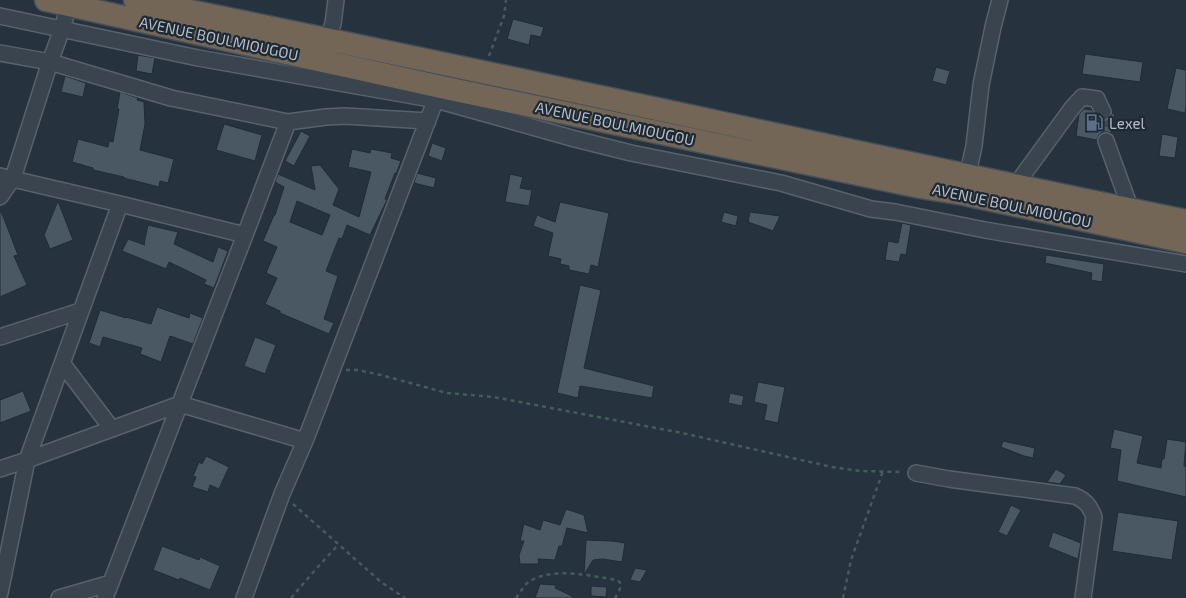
<svg xmlns="http://www.w3.org/2000/svg" width="1186" height="598" font-family="'Exo 2',sans-serif">
<style>
.building{fill:#4a5864;stroke:#202b35;fill-rule:evenodd}
.lines{fill:none;stroke-linecap:round;stroke-linejoin:round}
.minor-tunnel{stroke:#3c4753;stroke-width:15;stroke-dasharray:15 8;stroke-linecap:butt}
.minor-casing{stroke:#58626c;stroke-width:18}
.highway-casing{stroke:#444f59;stroke-width:25}
.path{stroke:#465b5c;stroke-width:2.5;stroke-dasharray:4 4;stroke-linecap:butt}
.minor{stroke:#3a444e;stroke-width:15}
.highway{stroke:#746657;stroke-width:22}
.labels{text-anchor:middle;dominant-baseline:central;stroke-width:4.5;stroke-linejoin:round;paint-order:stroke}
.street-label{font-size:15px;fill:#b6bfc9;stroke:#1e2933}
.poi-label{font-size:15px;fill:#b6bfc9;stroke:#1e2933;text-anchor:start}
</style>
<rect width="100%" height="100%" fill="#26323e"/>
<path class="building" d="M 513,19 L 544,27 L 541,37 L 531,35 L 529,45 L 507,39 Z
M 1085,54 L 1143,62 L 1140,82 L 1082,74 Z
M 138,55 L 155,58 L 152,74 L 136,71 Z
M 936,67 L 950,71 L 946,85 L 932,81 Z
M 1176,68 L 1186,70 L 1186,106 L 1185,113 L 1167,109 Z
M 65,76 L 86,83 L 83,97 L 61,92 Z
M 120,92 L 138,98 L 137,100 L 144,102 L 145,124 L 140,150 L 174,159 L 168,183 L 160,181 L 159,187 L 124,178 L 124,177 L 93,170 L 93,168 L 72,162 L 78,139 L 108,147 L 109,141 L 113,142 L 119,109 L 117,109 Z
M 1084,109 L 1092,110 L 1097,119 L 1102,121 L 1107,120 L 1111,117 L 1112,113 L 1115,114 L 1111,133 L 1107,132 L 1102,132 L 1099,135 L 1097,140 L 1076,136 L 1079,114 Z
M 224,124 L 262,135 L 255,161 L 216,150 Z
M 301,131 L 310,136 L 294,166 L 285,161 Z
M 1162,134 L 1178,137 L 1175,158 L 1159,156 Z
M 432,143 L 446,148 L 442,161 L 428,156 Z
M 352,149 L 370,153 L 371,149 L 392,153 L 391,158 L 401,161 L 396,174 L 395,173 L 385,199 L 387,200 L 370,235 L 347,225 L 342,239 L 339,238 L 326,271 L 338,276 L 324,319 L 334,323 L 329,334 L 280,313 L 280,311 L 265,304 L 277,278 L 266,273 L 277,247 L 263,241 L 274,215 L 275,215 L 284,187 L 275,182 L 278,174 L 315,190 L 311,166 L 320,165 L 339,189 L 333,205 L 359,217 L 371,172 L 348,167 ZM 297,201 L 330,215 L 322,235 L 290,222 Z
M 417,173 L 436,178 L 434,188 L 414,183 Z
M 510,174 L 523,177 L 520,188 L 532,190 L 529,206 L 505,202 Z
M 58,201 L 73,240 L 50,249 L 44,235 Z
M 560,202 L 609,213 L 598,267 L 591,265 L 589,274 L 569,270 L 569,266 L 560,264 L 561,259 L 548,256 L 553,233 L 533,226 L 537,215 L 555,222 Z
M 0,211 L 1,211 L 18,255 L 14,256 L 27,285 L 0,297 Z
M 724,212 L 738,216 L 736,226 L 721,222 Z
M 750,212 L 780,216 L 773,231 L 748,222 Z
M 902,223 L 911,225 L 906,255 L 901,254 L 899,262 L 885,260 L 888,241 L 898,243 Z
M 148,225 L 178,232 L 174,244 L 213,262 L 218,247 L 228,251 L 214,288 L 204,284 L 206,280 L 169,262 L 166,269 L 122,251 L 128,239 L 145,245 L 144,244 Z
M 1046,255 L 1104,264 L 1102,282 L 1091,280 L 1092,273 L 1045,263 Z
M 580,285 L 601,290 L 584,368 L 654,386 L 652,398 L 580,386 L 578,398 L 557,393 Z
M 157,307 L 189,318 L 190,313 L 203,318 L 193,344 L 170,336 L 161,362 L 140,354 L 142,348 L 103,337 L 100,347 L 89,343 L 100,310 L 126,318 L 126,317 L 151,324 Z
M 255,337 L 276,345 L 265,374 L 244,366 Z
M 758,382 L 785,387 L 778,423 L 764,420 L 767,405 L 754,402 Z
M 23,391 L 31,411 L 0,423 L 0,400 Z
M 730,393 L 744,396 L 742,406 L 728,403 Z
M 1114,429 L 1143,436 L 1137,463 L 1161,468 L 1162,459 L 1164,459 L 1167,439 L 1186,442 L 1184,466 L 1186,466 L 1186,497 L 1117,481 L 1121,450 L 1110,448 Z
M 1003,441 L 1035,448 L 1033,458 L 1024,456 L 1001,447 Z
M 206,456 L 229,467 L 219,489 L 210,485 L 208,492 L 192,487 L 196,477 L 193,476 L 199,462 L 202,464 Z
M 1056,469 L 1066,475 L 1060,484 L 1047,482 Z
M 1011,505 L 1021,510 L 1007,536 L 998,532 Z
M 566,509 L 584,515 L 588,533 L 567,528 L 562,546 L 559,546 L 555,560 L 538,559 L 539,564 L 520,564 L 519,555 L 524,541 L 520,541 L 524,524 L 540,530 L 543,520 L 560,525 Z
M 1118,512 L 1178,521 L 1172,560 L 1112,551 Z
M 1053,532 L 1081,543 L 1078,559 L 1048,547 Z
M 586,540 L 612,541 L 625,543 L 622,562 L 603,559 L 593,560 L 584,575 Z
M 162,546 L 199,560 L 200,557 L 220,566 L 210,590 L 180,578 L 179,580 L 153,570 Z
M 635,568 L 647,570 L 640,582 L 630,580 Z
M 540,584 L 556,585 L 555,588 L 576,598 L 535,598 Z
M 591,586 L 607,587 L 606,597 L 591,596 Z"/>
<g class="lines">
<path class="minor-tunnel" d="M 1103,112 L 1106,141"/>
<defs>
<path id="minor" d="M 0,16 L 198,58 L 436,100 L 575,139 L 631,153 L 781,183 L 871,209 L 895,212 L 985,230 L 1186,264
M 327,38 L 333,24 L 336,0
M 0,53 L 50,62 L 171,98 L 288,122 L 326,117 L 345,116 L 428,121
M 1106,141 L 1131,210
M 0,176 L 120,204 L 245,235
M 966,182 L 974,146 L 981,85 L 993,27 L 1000,0
M 1015,186 L 1072,108 L 1082,97 L 1097,99 L 1103,112
M 0,197 L 13,178 L 50,62 L 62,29 L 69,5
M 0,337 L 80,311
M 62,363 L 112,429
M 0,469 L 27,460 L 180,404 L 305,441
M 916,473 L 949,479 L 1075,496 C 1086,501 1090,506 1094,517 L 1083,598
M 0,593 L 27,460 L 120,204
M 59,598 L 111,583
M 105,598 L 245,235 L 288,122
M 244,598 L 282,494 L 305,441 L 439,91"/>
<path id="highway" d="M 46,0 L 441,87 L 920,187 L 964,194 L 1186,242
M 135,0 C 486,70 835,149 1186,221"/>
</defs>
<use href="#minor" class="minor-casing"/>
<use href="#highway" class="highway-casing"/>
<path class="path" d="M 489,56 L 504,16 L 506,0
M 346,370 L 358,370 L 381,375 L 447,393 L 494,397 L 682,433 L 832,467 L 860,471 L 902,472
M 293,504 L 381,582 L 405,598
M 291,598 L 316,569 L 338,545
M 516,598 C 519,594 522,589 525,585 C 546,565 591,576 617,580 C 625,584 618,592 615,598
M 843,598 L 851,560 L 883,471"/>
<use href="#minor" class="minor"/>
<use href="#highway" class="highway"/>
</g>
<defs>
<symbol id="fuel-bare" viewBox="-9 -9 18 18"><path d="M-5.5-6h7V0h2V4h1.3V-2.5L3-4.5l.8-.8L6-3V5H2.5V1h-1V6h-7ZM-4.2-4.7v3.2H.2V-4.7Z" fill="#5c6f8a" stroke="#1e2933" stroke-width="2.5" paint-order="stroke"/></symbol>
</defs>
<g fill-rule="evenodd">
<use href="#fuel-bare" x="1082" y="110" width="25" height="25"/>
</g>
<g class="labels">
<g class="street-label">
<text transform="translate(219 38) rotate(12)">AVENUE BOULMIOUGOU</text>
<text transform="translate(615 123) rotate(12)">AVENUE BOULMIOUGOU</text>
<text transform="translate(1012 205) rotate(12)">AVENUE BOULMIOUGOU</text>
</g>
<g class="poi-label">
<text x="1109" y="123">Lexel</text>
</g>
</g>
</svg>
